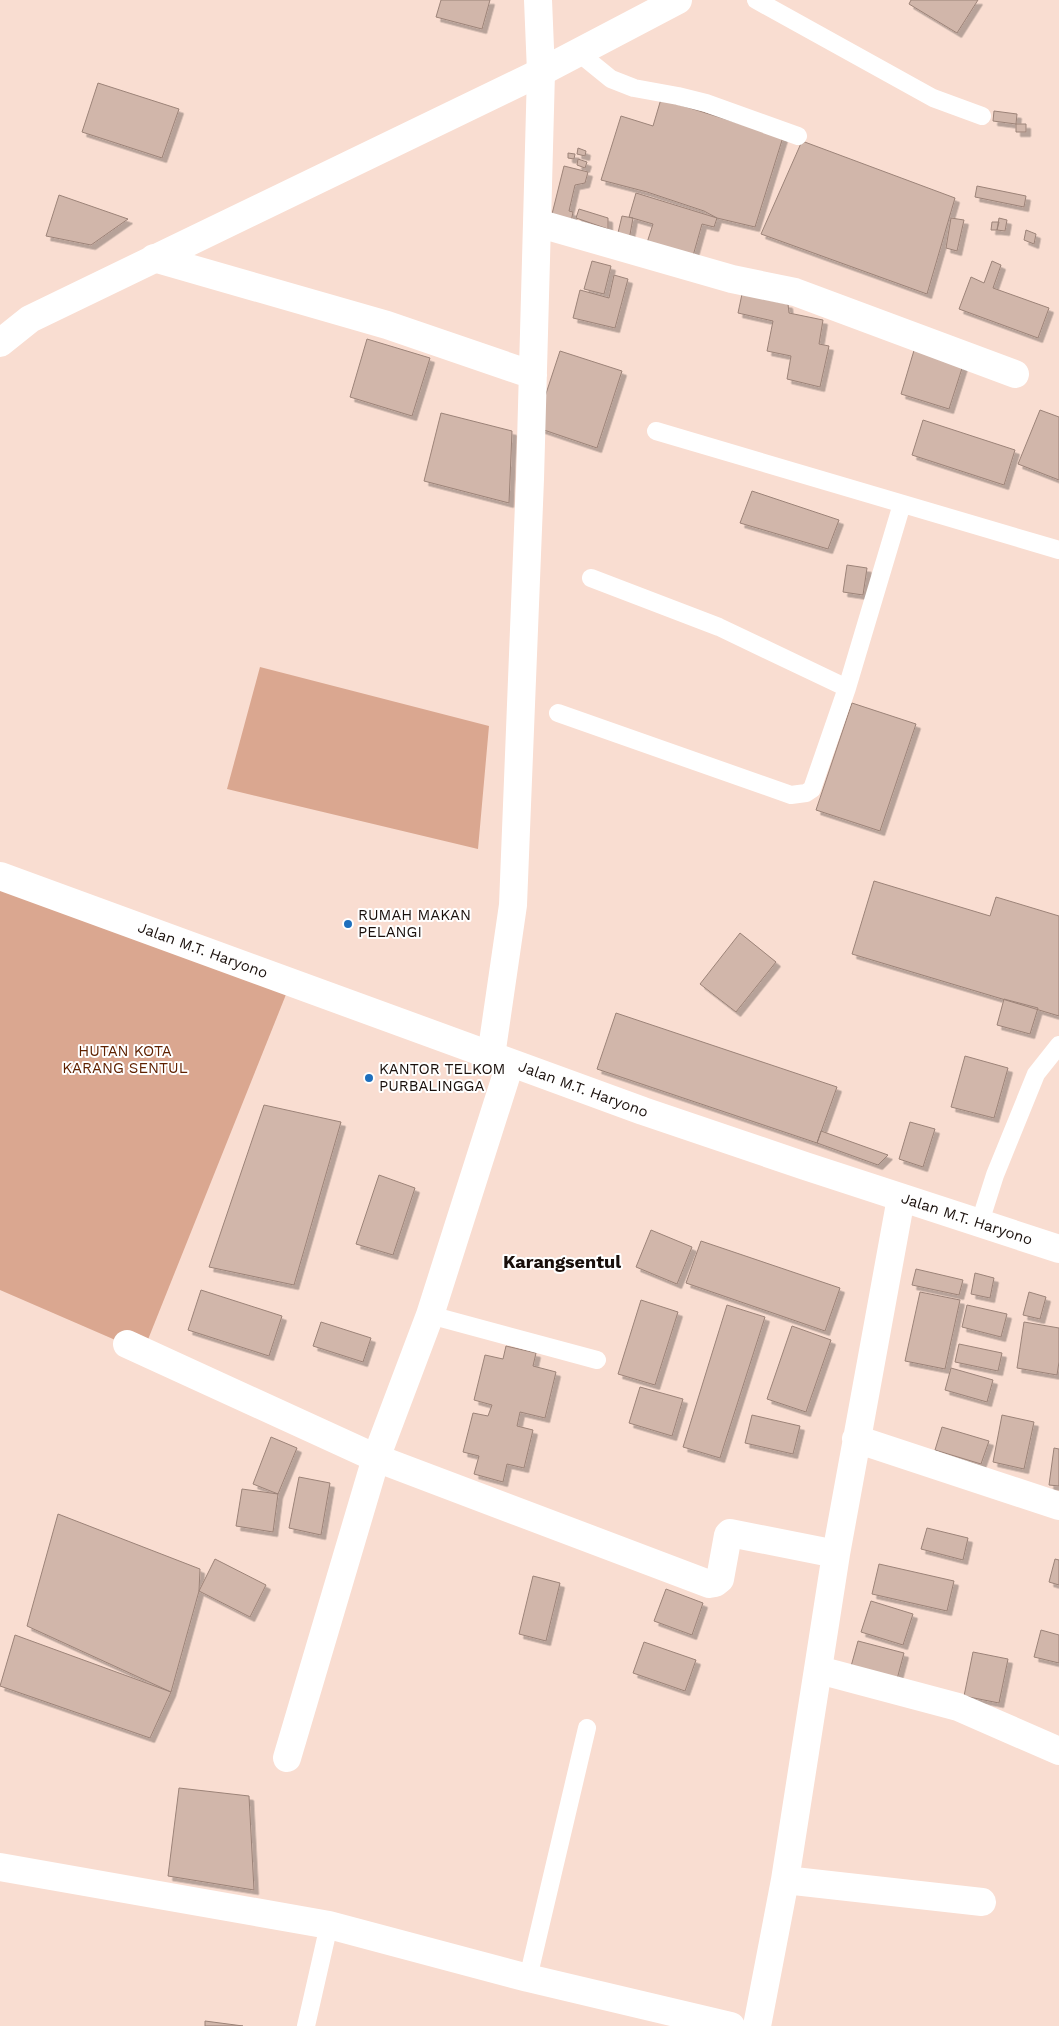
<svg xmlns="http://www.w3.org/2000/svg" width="1059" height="2026" font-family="'Work Sans',sans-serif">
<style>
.green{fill:#daa790}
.building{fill:#d1b6aa;stroke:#9c8378;filter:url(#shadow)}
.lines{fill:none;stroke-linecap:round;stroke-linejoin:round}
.service{stroke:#fff;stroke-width:18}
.minor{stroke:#fff;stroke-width:28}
.tertiary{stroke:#fff;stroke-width:28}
.secondary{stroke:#fff;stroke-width:28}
.poi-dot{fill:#1e6fbd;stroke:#fff;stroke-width:2}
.labels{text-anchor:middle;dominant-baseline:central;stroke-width:4;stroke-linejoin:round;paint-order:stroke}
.poi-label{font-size:15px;fill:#190f0b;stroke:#fff;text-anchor:start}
.street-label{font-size:15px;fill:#190f0b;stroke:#fff}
.park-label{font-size:15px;fill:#5f2100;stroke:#fff}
.quarter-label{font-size:18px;font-weight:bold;fill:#190f0b;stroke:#fff}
</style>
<defs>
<filter id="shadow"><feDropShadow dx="4.5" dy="4.5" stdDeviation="0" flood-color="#0004"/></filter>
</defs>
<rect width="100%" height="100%" fill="#f9ddd1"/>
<path class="green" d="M 260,667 L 489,726 L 478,849 L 227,789 Z
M 0,881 L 289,987 L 143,1352 L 0,1290 Z"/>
<path class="building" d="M 441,0 L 490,0 L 482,29 L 436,17 Z
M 911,0 L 978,0 L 957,33 L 909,4 Z
M 98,83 L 179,109 L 162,158 L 82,132 Z
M 661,99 L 783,137 L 755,227 L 717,218 L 704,211 L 647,192 L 601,180 L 621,116 L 653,126 Z
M 994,111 L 1017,114 L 1016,124 L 993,121 Z
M 1016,124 L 1026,124 L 1026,132 L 1016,132 Z
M 802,141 L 955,198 L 927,294 L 761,234 Z
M 578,148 L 586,151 L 585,156 L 577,154 Z
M 568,153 L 575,154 L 574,159 L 568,158 Z
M 578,159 L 587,162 L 585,168 L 577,165 Z
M 564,166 L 588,172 L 585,183 L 575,185 L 569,211 L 573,212 L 571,222 L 551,218 Z
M 977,186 L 1026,196 L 1024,207 L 975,197 Z
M 636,193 L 717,218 L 714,227 L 702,224 L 691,263 L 645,249 L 653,224 L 629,217 Z
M 59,195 L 128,219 L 91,245 L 46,236 Z
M 579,209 L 608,218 L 608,229 L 576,218 Z
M 622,216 L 633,218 L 629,240 L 617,237 Z
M 951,218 L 964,220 L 957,251 L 946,248 Z
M 999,218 L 1007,220 L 1005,231 L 997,230 Z
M 992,222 L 999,222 L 997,230 L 991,230 Z
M 1026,230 L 1036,234 L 1034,244 L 1024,240 Z
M 592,261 L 611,266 L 604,294 L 584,289 Z
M 992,261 L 1001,265 L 993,288 L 1049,308 L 1038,338 L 959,309 L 971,277 L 984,283 Z
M 614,275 L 628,279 L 615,328 L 573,318 L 580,290 L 609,298 Z
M 742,294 L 788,304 L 789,313 L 823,320 L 819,344 L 829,346 L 820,387 L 787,379 L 791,356 L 767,351 L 773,321 L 738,313 Z
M 367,339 L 430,358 L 412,416 L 350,397 Z
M 915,347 L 964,362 L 949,409 L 901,394 Z
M 560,351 L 622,371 L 597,448 L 535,427 Z
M 1040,410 L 1059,417 L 1059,480 L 1018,464 Z
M 441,413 L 512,431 L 509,503 L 424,481 Z
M 923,420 L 1015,450 L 1004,485 L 912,455 Z
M 752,491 L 839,520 L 828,549 L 740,523 Z
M 847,565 L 867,568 L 863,595 L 843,592 Z
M 852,703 L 916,724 L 880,831 L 816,810 Z
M 874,881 L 990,916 L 996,897 L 1059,916 L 1059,1016 L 852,954 Z
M 740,933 L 776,962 L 736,1012 L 700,984 Z
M 1004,999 L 1038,1008 L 1030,1034 L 997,1025 Z
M 616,1013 L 837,1087 L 817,1143 L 597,1069 Z
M 965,1056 L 1008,1068 L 994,1118 L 951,1107 Z
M 264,1105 L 341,1122 L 294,1285 L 209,1267 Z
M 910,1122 L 935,1129 L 923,1167 L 899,1159 Z
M 821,1131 L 888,1155 L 878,1165 L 817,1143 Z
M 379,1175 L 415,1188 L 393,1255 L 356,1244 Z
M 651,1230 L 692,1247 L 677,1284 L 636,1267 Z
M 701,1241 L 840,1288 L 825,1331 L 686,1283 Z
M 916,1269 L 963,1280 L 959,1295 L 912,1285 Z
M 975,1273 L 994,1278 L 990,1298 L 971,1294 Z
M 201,1290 L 282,1316 L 269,1356 L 188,1330 Z
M 920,1292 L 960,1300 L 945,1369 L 905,1361 Z
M 1029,1292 L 1046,1297 L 1040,1319 L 1023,1315 Z
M 641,1300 L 678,1312 L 655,1385 L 618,1374 Z
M 727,1305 L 765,1317 L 720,1458 L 683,1447 Z
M 967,1305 L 1007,1314 L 1001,1337 L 962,1327 Z
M 321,1322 L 371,1338 L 363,1362 L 313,1346 Z
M 1024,1322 L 1059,1328 L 1059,1362 L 1057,1375 L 1017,1368 Z
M 792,1326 L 831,1340 L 806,1412 L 767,1399 Z
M 959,1344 L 1002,1353 L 998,1371 L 955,1362 Z
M 506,1346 L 536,1353 L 533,1366 L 556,1372 L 545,1418 L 520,1412 L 517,1426 L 533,1430 L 524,1468 L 507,1464 L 503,1482 L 474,1474 L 479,1456 L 463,1452 L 473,1413 L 488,1416 L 492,1405 L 474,1400 L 485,1355 L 503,1359 Z
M 951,1368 L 993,1380 L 987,1402 L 945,1390 Z
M 640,1387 L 683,1399 L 672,1436 L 629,1423 Z
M 752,1415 L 800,1426 L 793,1454 L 745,1443 Z
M 1002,1415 L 1034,1422 L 1024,1469 L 993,1462 Z
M 942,1427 L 989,1441 L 981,1464 L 935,1450 Z
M 271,1437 L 297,1448 L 278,1494 L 253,1484 Z
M 1054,1448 L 1059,1449 L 1059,1486 L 1049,1485 Z
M 299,1477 L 330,1483 L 321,1535 L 289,1528 Z
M 242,1489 L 278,1494 L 273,1532 L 236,1526 Z
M 58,1514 L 200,1569 L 199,1591 L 171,1692 L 27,1626 Z
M 927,1528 L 968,1538 L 963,1560 L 921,1549 Z
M 215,1559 L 266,1585 L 250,1617 L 199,1591 Z
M 1055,1559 L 1059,1560 L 1059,1585 L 1049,1582 Z
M 879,1564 L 954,1581 L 947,1611 L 872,1594 Z
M 533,1576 L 560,1583 L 546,1641 L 519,1634 Z
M 666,1589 L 703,1603 L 692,1635 L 654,1621 Z
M 871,1601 L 913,1614 L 903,1645 L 861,1632 Z
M 1041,1630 L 1059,1635 L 1059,1663 L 1034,1657 Z
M 15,1635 L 171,1692 L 150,1738 L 0,1686 Z
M 858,1641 L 904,1653 L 896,1683 L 850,1670 Z
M 644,1642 L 696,1660 L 685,1691 L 633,1673 Z
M 973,1652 L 1008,1659 L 999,1703 L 964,1696 Z
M 179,1788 L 249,1796 L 254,1890 L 168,1876 Z
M 205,2021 L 243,2026 L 205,2026 Z"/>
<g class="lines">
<path class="service" d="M 756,0 L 933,98 L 982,116
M 579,53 L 611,79 L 634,88 L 678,96 L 706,103 L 798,136
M 656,431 L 1059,550
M 591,578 L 719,627 L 847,688
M 558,713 L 791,795 L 806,793 L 812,789 L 847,688 L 902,504
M 980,1222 L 995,1175 L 1036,1074 L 1059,1045
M 430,1315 L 597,1360
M 528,1978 L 587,1728
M 306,2026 L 329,1925"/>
<path class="minor" d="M 537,223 L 732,279 L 795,292 L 1015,374
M 154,258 L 387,325 L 533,375
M 491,1056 L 513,905 L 530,479 L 537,223 L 541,72 L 538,0
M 127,1344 L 376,1458 L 709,1584 L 715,1583 L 720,1579 L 728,1535 L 730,1533 L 836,1554
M 856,1439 L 1059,1506
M 819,1670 L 958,1707 L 1059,1751
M 287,1758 L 376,1458 L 430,1315 L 510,1064
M 0,1867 L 329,1925 L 528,1978 L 731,2026
M 785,1880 L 982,1902
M 757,2026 L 785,1880 L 836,1554 L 901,1198"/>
<path class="tertiary" d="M 0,343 L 30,319 L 541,72 L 678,0"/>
<path class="secondary" id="s1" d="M 0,876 L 643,1111 L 805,1166 L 1059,1249"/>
</g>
<g class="poi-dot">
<circle cx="348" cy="924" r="5"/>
<circle cx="369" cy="1078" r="5"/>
</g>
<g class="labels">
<g class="poi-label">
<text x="358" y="915">RUMAH MAKAN<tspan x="358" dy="17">PELANGI</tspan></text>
<text x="379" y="1069">KANTOR TELKOM<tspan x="379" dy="17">PURBALINGGA</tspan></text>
</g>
<g class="street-label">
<text stroke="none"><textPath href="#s1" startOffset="216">Jalan M.T. Haryono</textPath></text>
<text stroke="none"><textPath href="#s1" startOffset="621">Jalan M.T. Haryono</textPath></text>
<text stroke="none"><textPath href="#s1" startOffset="1026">Jalan M.T. Haryono</textPath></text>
</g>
<g class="park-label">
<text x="125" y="1051">HUTAN KOTA<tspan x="125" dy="17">KARANG SENTUL</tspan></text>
</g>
<g class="quarter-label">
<text x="562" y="1261">Karangsentul</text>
</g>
</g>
</svg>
